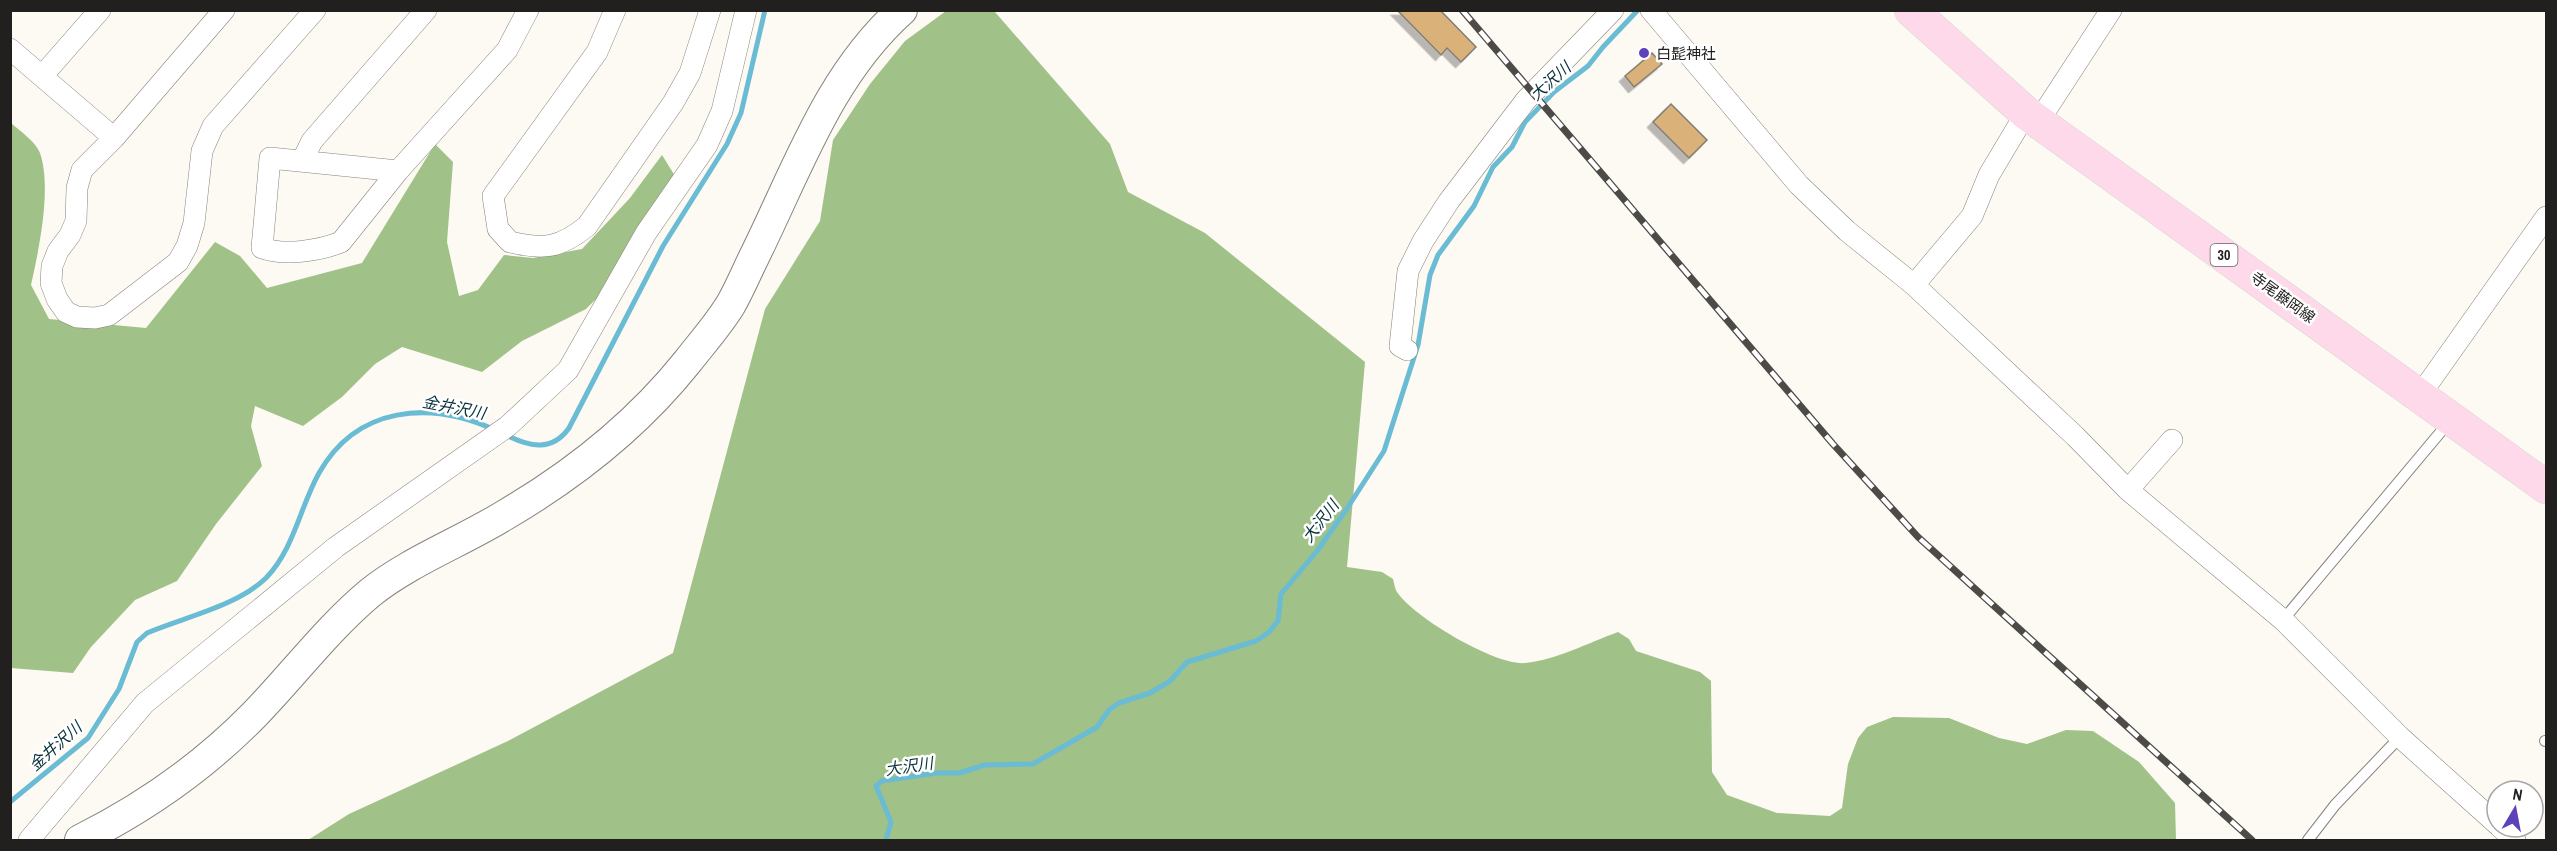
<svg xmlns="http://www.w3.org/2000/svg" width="2557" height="851" font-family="'Archivo Narrow','Noto Sans JP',sans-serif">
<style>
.forest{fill:#a0c187}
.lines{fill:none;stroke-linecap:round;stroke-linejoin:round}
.stream{stroke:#6abbd4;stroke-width:5}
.building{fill:#dbb17a;stroke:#807d78;stroke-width:1.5;filter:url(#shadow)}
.lane-casing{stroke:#86837e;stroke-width:12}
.street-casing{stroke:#86837e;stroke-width:22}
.secondary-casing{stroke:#86837e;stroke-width:32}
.primary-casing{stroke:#d7d7d6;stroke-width:34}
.lane{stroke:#fff;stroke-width:10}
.street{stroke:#fff;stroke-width:21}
.secondary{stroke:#fff;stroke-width:30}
.primary{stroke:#fed9ea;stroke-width:33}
.rail-casing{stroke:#4d4b48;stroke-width:7}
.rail{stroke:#fff;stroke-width:4.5;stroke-dasharray:14;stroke-linecap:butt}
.poi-dot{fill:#5e42ba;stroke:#fff;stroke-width:2}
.labels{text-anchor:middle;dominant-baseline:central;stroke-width:5;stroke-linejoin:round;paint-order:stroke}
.shield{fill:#fff;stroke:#646362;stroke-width:1.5}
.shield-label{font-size:14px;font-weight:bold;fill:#21201e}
.poi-label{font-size:15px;fill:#21201e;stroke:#fff;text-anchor:start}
.street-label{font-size:15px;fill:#21201e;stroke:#fff}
.water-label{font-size:16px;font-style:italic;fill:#08313b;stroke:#fff}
</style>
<defs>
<filter id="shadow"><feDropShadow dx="-5.5" dy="5.5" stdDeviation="0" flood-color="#0004"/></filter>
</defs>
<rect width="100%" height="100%" fill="#fdf9f3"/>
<path class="forest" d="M 946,11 L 997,11 L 995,12 L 1110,144 L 1128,192 L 1205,233 L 1365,362 L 1347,567 L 1382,572 L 1393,579 C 1394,583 1395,589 1397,592 C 1413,617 1496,666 1525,663 C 1556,660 1588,643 1618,632 L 1629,639 L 1636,651 L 1700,672 L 1711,681 L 1712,772 L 1727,795 L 1777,813 L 1830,816 L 1842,808 L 1848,764 L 1858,738 L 1867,727 L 1893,717 L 1949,718 L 1999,738 L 2027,744 L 2066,730 L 2093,731 L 2139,762 L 2175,803 L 2176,840 L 308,840 L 349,814 L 508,741 L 673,653 L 765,309 L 820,221 L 833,140 L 870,84 L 905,41 Z
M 11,123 C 20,131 36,142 40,153 C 52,188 39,249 31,285 L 49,319 L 146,328 L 215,242 L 240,256 L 267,288 L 362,263 L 435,144 L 453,162 L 447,242 L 459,296 L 478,290 L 504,255 L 533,258 L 582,249 L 630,198 L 662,155 L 680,184 L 632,263 L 586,309 L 522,341 L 482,372 L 402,347 L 375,364 L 342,397 L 303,426 L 255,406 L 251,426 L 262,466 L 216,524 L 177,581 L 135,600 L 91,647 L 73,673 L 11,668 Z"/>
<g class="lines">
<path class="stream" d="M 506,435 C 530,447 552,452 569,428 L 663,246 L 727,144 L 741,113 L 765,10
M 10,802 L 88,738 L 119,689 L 137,642 L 147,633 C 185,617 237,606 266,578 C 294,549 300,507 319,473 C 357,406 430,400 495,430
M 886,840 L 891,822 L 876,786 L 882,781 L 936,773 L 959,773 L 985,765 L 1033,764 L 1097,727 L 1109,710 L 1119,703 L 1150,693 L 1170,681 L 1187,662 L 1256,641 L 1269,632 L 1278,621 L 1281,594 L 1317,551 L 1348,507 L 1384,451 L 1418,345 L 1430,275 L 1438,255 L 1474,206 L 1493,167 L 1512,147 L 1525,122 L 1554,92 L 1588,66 L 1603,47 L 1638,10"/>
</g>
<path class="building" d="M 1397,10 L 1440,10 L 1476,47 L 1461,62 L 1447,48 L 1441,55 Z
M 1652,53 L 1662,64 L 1634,87 L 1625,76 Z
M 1671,104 L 1707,140 L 1689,158 L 1653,122 Z"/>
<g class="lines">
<defs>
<path id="lane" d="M 2283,620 L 2449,422
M 2545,741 L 2546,741
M 2308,840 L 2335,805 L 2400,737"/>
<path id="street" d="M 224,10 L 114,138 L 82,170 L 77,188 L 76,221 L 70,235 L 58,251 L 52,266 L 51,283 L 57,299 L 66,312 L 77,317 L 95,318 L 109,315 L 178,262 L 187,246 L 194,223 L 202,151 L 213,126 L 315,10
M 615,10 L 597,52 L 493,196 L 498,229 L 510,242 C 544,250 560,248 587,226 L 673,103 L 690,73 L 710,10
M 1651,10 L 1799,185 L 1847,231 L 1914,285 L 2075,436 L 2128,490 L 2283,620 L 2400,737 L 2497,824
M 10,49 L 114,138
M 43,75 L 100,10
M 2038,122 L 2111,10
M 302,161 L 312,141 L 426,10
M 398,171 L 270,158 L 262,248 C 284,256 319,251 341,242 L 398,171 L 507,50 L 528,10
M 1914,285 L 1972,216 L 1989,175 L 2026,113
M 1407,350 L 1400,346 L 1408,271 L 1423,241 L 1449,201 L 1526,100 L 1613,10
M 2420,395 L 2546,217
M 2128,490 L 2172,440
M 2500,827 L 2515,840
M 29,840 L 145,703 L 336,547 L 508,426 L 568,370 L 646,233 L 707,145 L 722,111 L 746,10"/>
<path id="secondary" d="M 80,840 C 144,808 203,767 254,715 C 293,675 327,629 370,593 C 408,562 463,541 505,515 C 575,474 637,425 688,361 C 702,343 719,324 731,304 C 740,288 747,271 755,255 C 797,170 829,75 902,10"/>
<path id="primary" d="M 1911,10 L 2026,113 L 2546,487"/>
</defs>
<use href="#lane" class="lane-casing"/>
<use href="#street" class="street-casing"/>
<use href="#secondary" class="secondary-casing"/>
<use href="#primary" class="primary-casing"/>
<use href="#lane" class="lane"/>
<use href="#street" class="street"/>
<use href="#secondary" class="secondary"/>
<use href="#primary" class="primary"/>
<defs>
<path id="rail" d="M 1462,10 L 1833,444 L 1918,537 L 2252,840"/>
</defs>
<use href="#rail" class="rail-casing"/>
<use href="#rail" class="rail"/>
</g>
<circle class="poi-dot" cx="1644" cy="53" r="6"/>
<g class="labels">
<rect class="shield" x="2210.5" y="244" width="27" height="22" rx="4.5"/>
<g class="shield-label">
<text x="2224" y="255">30</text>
</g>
<g class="poi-label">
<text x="1656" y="53">白髭神社</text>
</g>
<g class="street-label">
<text transform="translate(2283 297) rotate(36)">寺尾藤岡線</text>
</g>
<g class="water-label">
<text transform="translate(1550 81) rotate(-42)">大沢川</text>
<text transform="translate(454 407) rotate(11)">金井沢川</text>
<text transform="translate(1320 521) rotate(-52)">大沢川</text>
<text transform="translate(55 746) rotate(-42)">金井沢川</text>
<text transform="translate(909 766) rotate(-8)">大沢川</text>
</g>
</g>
<rect width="2557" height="851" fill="none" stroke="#21201e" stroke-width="24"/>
<g transform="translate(2515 809) rotate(10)"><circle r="28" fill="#ffffff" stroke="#a6a6a5" stroke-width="1.5"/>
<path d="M0-4.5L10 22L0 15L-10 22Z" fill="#5e42ba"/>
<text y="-9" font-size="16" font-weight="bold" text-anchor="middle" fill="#21201e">N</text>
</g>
</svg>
